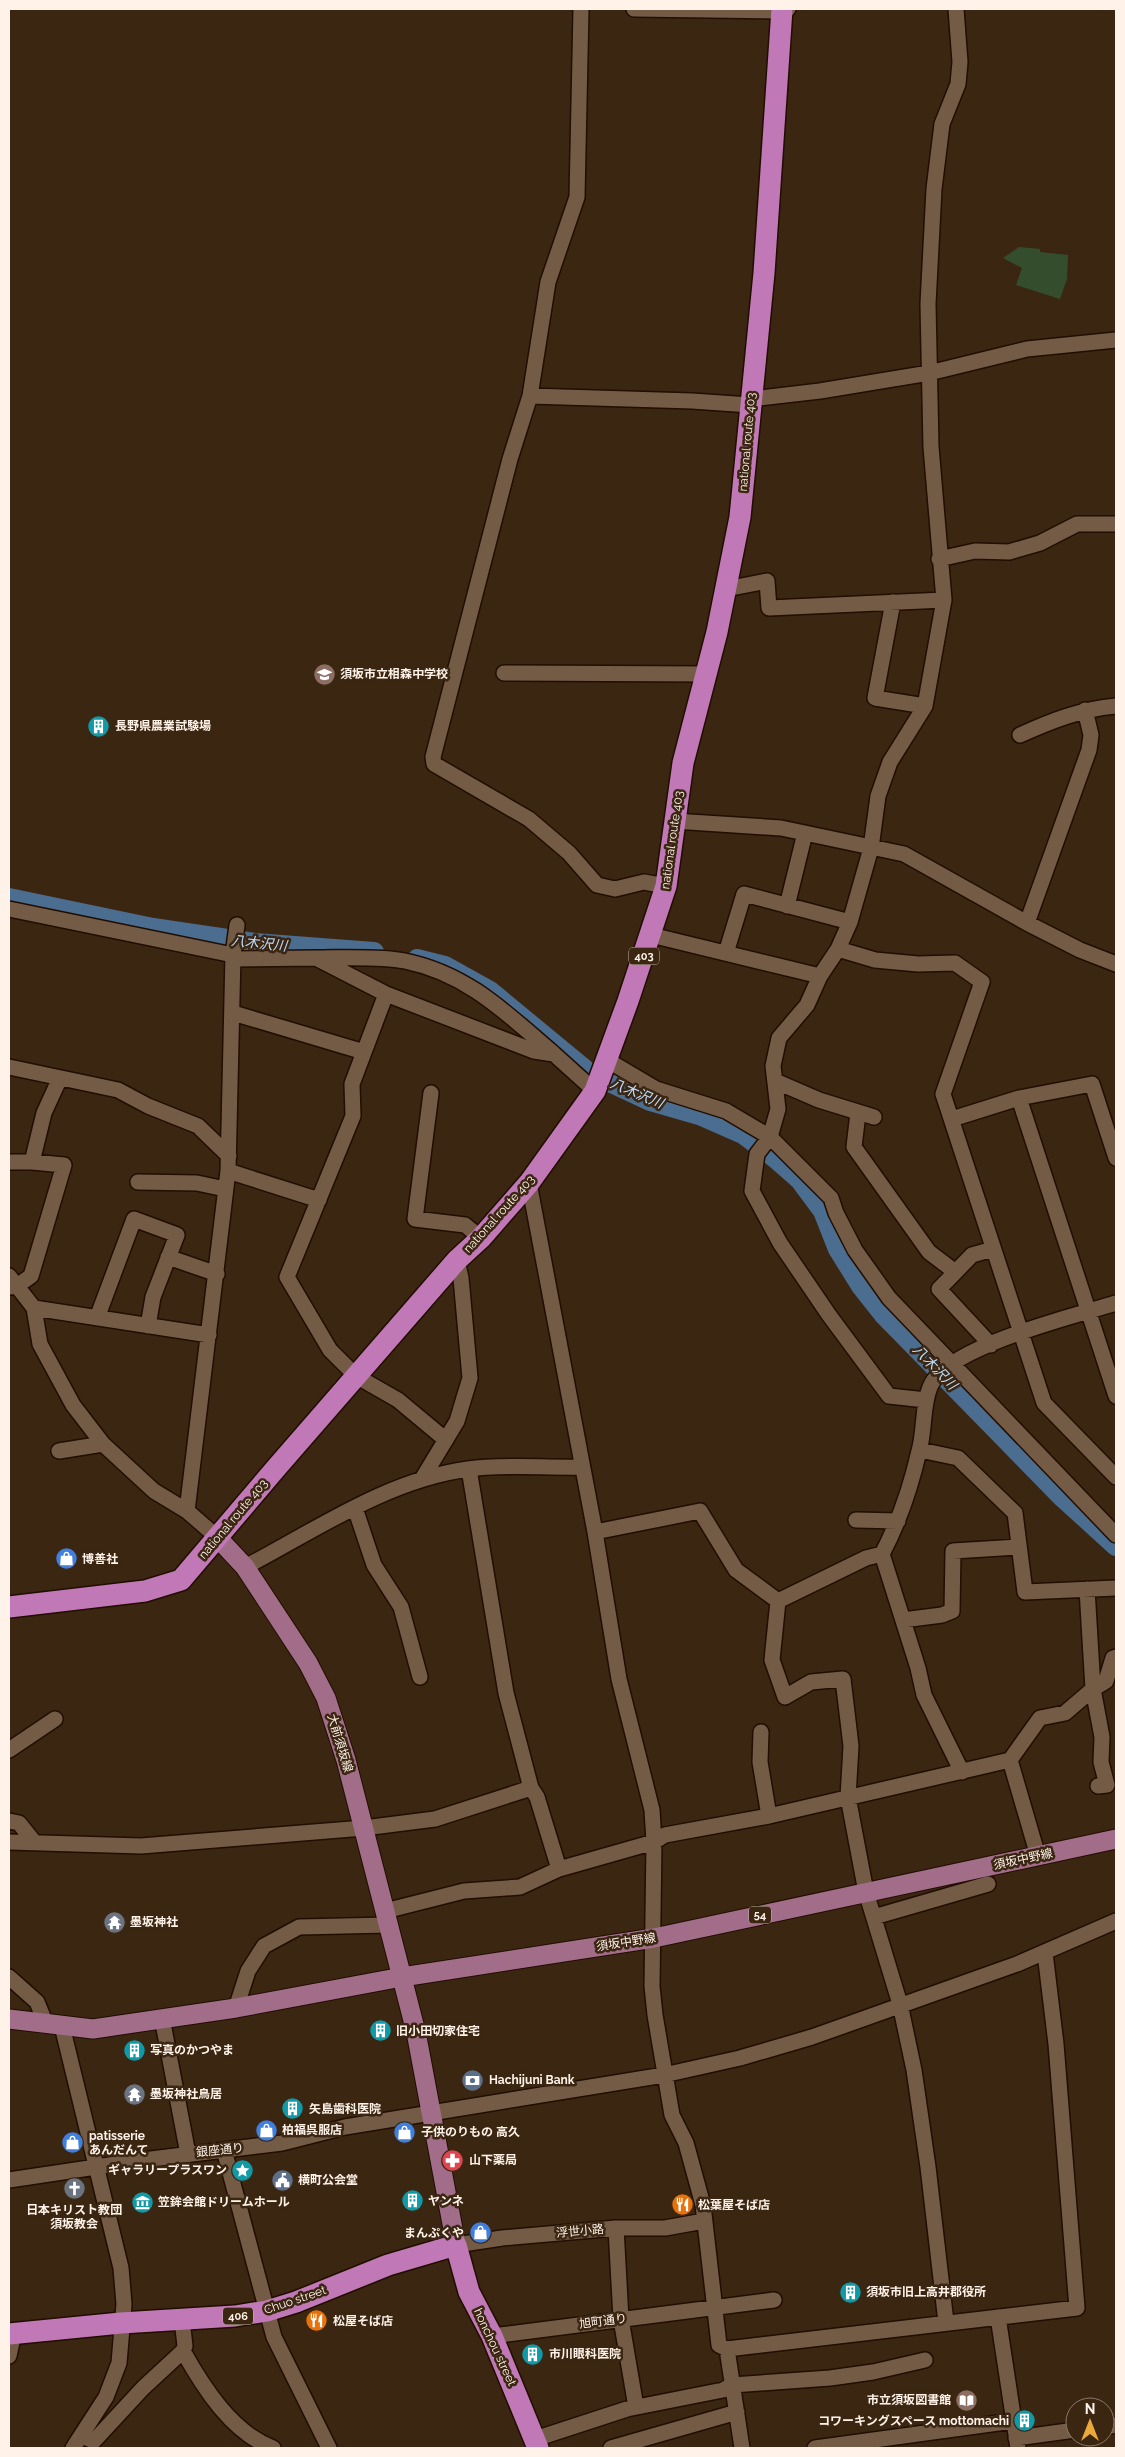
<svg xmlns="http://www.w3.org/2000/svg" width="1125" height="2457" font-family="Raleway,'Noto Sans JP',sans-serif">
<style>
.green{fill:#344e2d}
.lines{fill:none;stroke-linecap:round;stroke-linejoin:round}
.river{stroke:#4b6d8f;stroke-width:20}
.minor-casing{stroke:#210e00;stroke-width:18}
.major-casing{stroke:#210e00;stroke-width:21}
.highway-casing{stroke:#210e00;stroke-width:24}
.minor{stroke:#735b46;stroke-width:15}
.major{stroke:#a16d89;stroke-width:19}
.highway{stroke:#c079b6;stroke-width:21}
.labels{text-anchor:middle;dominant-baseline:central;stroke-width:5;stroke-linejoin:round;paint-order:stroke}
.shield{fill:#3b2612;stroke:#c4b5a8;stroke-width:1}
.shield-label{font-size:11px;font-weight:bold;fill:#fef2e9}
.street-label{font-size:12px;fill:#fef2e9;stroke:#3b2612}
.poi-label{font-size:12px;font-weight:bold;fill:#fef2e9;stroke:#3b2612;text-anchor:start}
.water-label{font-size:14px;font-style:italic;fill:#bbdcfd;stroke:#3b2612}
</style>
<rect width="100%" height="100%" fill="#3b2612"/>
<path class="green" d="M 1019,247 L 1040,249 L 1040,252 L 1068,255 L 1067,279 L 1060,299 L 1016,285 L 1022,268 L 1003,258 Z"/>
<g class="lines">
<path class="river" d="M 9,898 L 153,928 L 255,943 L 374,952
M 417,959 L 445,966 L 490,991 L 588,1072 L 650,1101 L 702,1116 L 743,1134 L 775,1158 L 800,1180 L 823,1211 L 838,1249 L 861,1286 L 884,1315 L 1061,1496 L 1116,1546"/>
<defs>
<path id="minor" d="M 581,9 L 577,197 L 548,282 L 530,396 L 510,459 L 433,757 L 434,764 L 529,819 L 569,853 L 597,885 L 615,889 L 644,882 L 666,886
M 634,9 L 782,11 L 788,9
M 530,396 L 692,401 L 750,405
M 751,399 L 820,391 L 929,373 L 1027,349 L 1116,340
M 939,559 L 975,551 L 1009,552 L 1040,543 L 1077,524 L 1116,524
M 726,589 L 767,581 L 769,608 L 944,600
M 893,602 L 875,698 L 925,706
M 504,673 L 705,674
M 1020,735 C 1051,721 1081,709 1116,706
M 674,821 L 781,828 L 904,854 L 1027,923 L 1080,950 L 1116,964
M 787,906 L 805,833
M 9,909 L 233,955
M 1027,923 L 1089,750 L 1091,735 L 1085,710
M 651,935 L 820,976 L 838,949 L 850,922 L 871,848 L 878,796 L 890,762 L 925,706 L 944,600 L 931,447 L 928,304 L 934,189 L 942,124 L 958,84 L 960,62 L 956,9
M 838,949 L 875,960 L 918,964 L 955,963 L 982,982 L 943,1094 L 1044,1403 L 1116,1477
M 726,953 L 744,894 L 850,922
M 316,958 C 341,958 381,956 405,961 C 468,974 506,1013 553,1053
M 234,959 L 316,958 L 386,994
M 233,1013 L 364,1052
M 607,1060 L 656,1089 L 726,1111 L 770,1137 L 778,1109 L 773,1066 L 779,1038 L 807,1005 L 820,976
M 9,1067 L 118,1090 L 148,1106 L 198,1126 L 229,1156
M 775,1081 L 819,1100 L 874,1117
M 431,1093 L 415,1219 L 465,1225 L 481,1238
M 1019,1098 L 1116,1396
M 858,1113 L 854,1147 L 929,1252 L 954,1271
M 952,1119 L 1019,1098 L 1092,1084 L 1116,1158
M 9,1162 L 32,1162 L 64,1165 L 31,1276 L 17,1286 L 9,1287
M 32,1162 L 44,1113 L 60,1078
M 228,1171 L 319,1200
M 138,1182 L 197,1183 L 225,1189
M 529,1183 L 595,1532 L 619,1679 L 652,1810 L 654,1842 L 652,1986 L 655,2015 L 672,2115 L 686,2143 L 703,2205 L 719,2345 L 727,2349 L 1077,2308 L 1056,2044 L 1045,1953
M 168,1257 L 217,1274
M 9,1276 L 34,1308 L 40,1344 L 73,1405 L 103,1444 L 154,1491 L 187,1511 L 217,1537
M 34,1308 L 209,1335
M 97,1318 L 134,1219 L 177,1235 L 153,1297 L 148,1326
M 991,1345 L 939,1289 L 972,1255 L 993,1249
M 926,1400 L 889,1396 L 829,1315 L 780,1243 L 752,1191 L 757,1154 L 770,1137 L 831,1198 L 836,1213 L 855,1250 L 889,1298 L 1116,1535
M 446,1440 L 398,1400 L 356,1376 L 330,1350 L 287,1277 L 353,1116 L 352,1084 L 386,994 L 534,1051 L 554,1054 L 595,1091
M 920,1450 L 958,1458 L 1015,1513 L 1025,1592 L 1116,1588
M 59,1451 L 103,1444
M 469,1469 L 506,1693 L 531,1788 L 537,1797 L 559,1869
M 422,1479 L 457,1421 L 470,1378 L 461,1278 L 457,1260
M 355,1508 L 374,1565 L 401,1607 L 420,1677
M 187,1511 L 228,1171 L 233,955 L 237,925
M 856,1520 L 898,1521
M 595,1532 L 700,1511 L 736,1570 L 778,1601 L 866,1558 L 882,1554 C 899,1522 911,1486 919,1451 C 925,1430 922,1407 930,1387 C 945,1347 1075,1316 1116,1303
M 882,1554 L 918,1668 L 924,1695 L 962,1772
M 245,1567 C 316,1530 387,1480 468,1469 C 503,1464 546,1468 582,1467
M 778,1601 L 772,1660 L 785,1697 L 811,1682 L 843,1679 L 851,1746 L 848,1797 L 866,1892 L 900,2004 L 914,2070 L 928,2167 L 946,2322
M 903,1620 L 942,1615 L 952,1611 L 953,1551 L 1019,1547
M 761,1732 L 760,1762 L 769,1816
M 9,1750 L 55,1719
M 1010,1760 L 1038,1856
M 1098,1786 L 1107,1785 L 1101,1762 L 1102,1737 L 1093,1689 L 1106,1681 L 1113,1658 L 1116,1657
M 9,1821 L 19,1823 L 35,1843
M 9,1842 L 141,1846 L 364,1828 L 435,1819 L 531,1788
M 385,1911 L 464,1891 L 520,1887 L 559,1869 L 654,1842 L 665,1835 L 769,1816 L 1010,1760 L 1040,1718 L 1065,1713 L 1093,1689 L 1087,1589
M 874,1917 L 988,1884
M 9,1977 L 37,2002 L 46,2024
M 236,2008 L 248,1971 L 264,1946 L 299,1927 L 389,1925
M 162,2018 L 188,2154
M 62,2026 L 121,2268 L 124,2304 L 119,2363 L 106,2397 L 73,2448
M 224,2150 L 274,2337 L 329,2448
M 9,2180 L 143,2160 L 282,2143 L 345,2127 L 664,2075 L 740,2058 L 812,2037 L 1017,1964 L 1116,1921
M 616,2228 L 621,2319 L 636,2407
M 456,2245 L 502,2238 L 616,2228 L 665,2228 L 704,2221
M 998,2317 L 1018,2448
M 492,2336 L 774,2300
M 727,2349 L 742,2448
M 183,2351 C 203,2387 232,2433 273,2448
M 9,2356 L 14,2333
M 1105,2427 L 1116,2425
M 82,2436 L 94,2441 L 143,2388 L 183,2351 L 185,2346 L 182,2320
M 1016,2438 L 1075,2430
M 535,2439 L 627,2409 L 723,2390 L 732,2385 L 830,2378 L 873,2372 L 925,2360
M 611,2448 L 737,2412
M 815,2448 L 1013,2421"/>
<path id="major" d="M 217,1537 L 245,1567 L 308,1663 L 326,1698 L 346,1760 L 416,2032 L 456,2245
M 9,2019 L 93,2029 L 236,2008 L 402,1977 L 654,1938 L 1116,1839"/>
<path id="highway" d="M 9,1607 L 145,1591 L 181,1580 L 277,1467 L 457,1260 L 481,1238 L 529,1183 L 595,1091 L 628,1001 L 666,886 L 683,763 L 717,632 L 740,517 L 764,273 L 782,9
M 9,2334 L 121,2323 L 235,2316 L 267,2311 L 296,2302 L 388,2265 L 456,2245 L 469,2292 L 492,2336 L 538,2448"/>
</defs>
<use href="#minor" class="minor-casing"/>
<use href="#major" class="major-casing"/>
<use href="#highway" class="highway-casing"/>
<use href="#minor" class="minor"/>
<use href="#major" class="major"/>
<use href="#highway" class="highway"/>
</g>
<defs>
<symbol id="school-disc" viewBox="-11 -11 22 22"><circle r="9.5" fill="#8d6e63" stroke="#3b2612"/><path d="M0-5L7-2L0 1L-7-2ZM-4 1L0 2.5L4 1V4Q0 6-4 4Z" fill="#fff"/></symbol>
<symbol id="building-disc" viewBox="-11 -11 22 22"><circle r="9.5" fill="#0f9aa8" stroke="#3b2612"/><path d="M-4-6H4V6H1V3H-1V6H-4ZM-2.5-4.3h1.7v1.8h-1.7ZM.8-4.3h1.7v1.8H.8ZM-2.5-1h1.7V.8h-1.7ZM.8-1h1.7V.8H.8Z" fill="#fff"/></symbol>
<symbol id="shop-disc" viewBox="-11 -11 22 22"><circle r="9.5" fill="#3f7fe0" stroke="#3b2612"/><path d="M-5-2.5h2.3a2.7 3.5 0 0 1 5.4 0H5L5.5 6h-11ZM-1.5-2.5h3a1.5 2.3 0 0 0-3 0Z" fill="#fff"/></symbol>
<symbol id="temple-disc" viewBox="-11 -11 22 22"><circle r="9.5" fill="#6b7280" stroke="#3b2612"/><path d="M0-6L5-2H3V0L6.5 2.5H4V6H1.5V3h-3V6H-4V2.5H-6.5L-3 0V-2H-5Z" fill="#fff"/></symbol>
<symbol id="bank-disc" viewBox="-11 -11 22 22"><circle r="9.5" fill="#5c6f8a" stroke="#3b2612"/><path d="M-6-4H6V4H-6ZM0-2.3a2.3 2.3 0 1 0 0 4.6a2.3 2.3 0 1 0 0-4.6Z" fill="#fff"/></symbol>
<symbol id="pharmacy-disc" viewBox="-11 -11 22 22"><circle r="9.5" fill="#e0444e" stroke="#3b2612"/><path d="M-2-6h4v4h4v4h-4v4h-4v-4h-4v-4h4Z" fill="#fff"/></symbol>
<symbol id="sight-disc" viewBox="-11 -11 22 22"><circle r="9.5" fill="#0f9aa8" stroke="#3b2612"/><path d="M0-6L1.8-2.2L6-1.7L2.9 1.2L3.7 5.4L0 3.3L-3.7 5.4L-2.9 1.2L-6-1.7L-1.8-2.2Z" fill="#fff"/></symbol>
<symbol id="civic-disc" viewBox="-11 -11 22 22"><circle r="9.5" fill="#5c6f8a" stroke="#3b2612"/><path d="M-.6-6.5H3V-4.5H.6V-3L4-1V1h2V6H-6V1h2V-1L-.6-3ZM-1.2 2.5V6h2.4V2.5Z" fill="#fff"/></symbol>
<symbol id="church-disc" viewBox="-11 -11 22 22"><circle r="9.5" fill="#6b7280" stroke="#3b2612"/><path d="M-1.2-6h2.4v3.5h3.3v2.4h-3.3V6h-2.4V-.1h-3.3v-2.4h3.3Z" fill="#fff"/></symbol>
<symbol id="museum-disc" viewBox="-11 -11 22 22"><circle r="9.5" fill="#0f9aa8" stroke="#3b2612"/><path d="M0-6L6-3V-2H-6V-3ZM-5-1h2V3h-2ZM-1-1h2V3h-2ZM3-1h2V3H3ZM-6 4H6V6H-6Z" fill="#fff"/></symbol>
<symbol id="restaurant-disc" viewBox="-11 -11 22 22"><circle r="9.5" fill="#e8710a" stroke="#3b2612"/><path d="M-5-6h1v4h1v-4h1v4h1v-4h1v5L-1.5 .5V6h-2V.5L-5-1ZM5-6V6H3V1.5H1.5Q1.5-4 5-6Z" fill="#fff"/></symbol>
<symbol id="library-disc" viewBox="-11 -11 22 22"><circle r="9.5" fill="#8d6e63" stroke="#3b2612"/><path d="M-6-4Q-3-5.5-.7-3.5V5Q-3 3-6 4ZM6-4Q3-5.5 .7-3.5V5Q3 3 6 4Z" fill="#fff"/></symbol>
</defs>
<g fill-rule="evenodd">
<use href="#school-disc" x="312" y="662" width="25" height="25"/>
<use href="#building-disc" x="86" y="714" width="25" height="25"/>
<use href="#shop-disc" x="54" y="1546" width="25" height="25"/>
<use href="#temple-disc" x="102" y="1910" width="25" height="25"/>
<use href="#building-disc" x="368" y="2018" width="25" height="25"/>
<use href="#building-disc" x="122" y="2038" width="25" height="25"/>
<use href="#bank-disc" x="460" y="2068" width="25" height="25"/>
<use href="#temple-disc" x="122" y="2082" width="25" height="25"/>
<use href="#building-disc" x="280" y="2096" width="25" height="25"/>
<use href="#shop-disc" x="254" y="2118" width="25" height="25"/>
<use href="#shop-disc" x="392" y="2120" width="25" height="25"/>
<use href="#shop-disc" x="60" y="2130" width="25" height="25"/>
<use href="#pharmacy-disc" x="440" y="2148" width="25" height="25"/>
<use href="#sight-disc" x="230" y="2158" width="25" height="25"/>
<use href="#civic-disc" x="270" y="2168" width="25" height="25"/>
<use href="#church-disc" x="62" y="2176" width="25" height="25"/>
<use href="#building-disc" x="400" y="2188" width="25" height="25"/>
<use href="#museum-disc" x="130" y="2190" width="25" height="25"/>
<use href="#restaurant-disc" x="670" y="2192" width="25" height="25"/>
<use href="#shop-disc" x="468" y="2220" width="25" height="25"/>
<use href="#building-disc" x="838" y="2280" width="25" height="25"/>
<use href="#restaurant-disc" x="304" y="2308" width="25" height="25"/>
<use href="#building-disc" x="520" y="2342" width="25" height="25"/>
<use href="#library-disc" x="954" y="2388" width="25" height="25"/>
<use href="#building-disc" x="1012" y="2408" width="25" height="25"/>
</g>
<g class="labels">
<g class="shield">
<rect x="629" y="947.5" width="30" height="17" rx="4"/>
<rect x="749" y="1906.5" width="22" height="17" rx="4"/>
<rect x="223" y="2307.5" width="30" height="17" rx="4"/>
</g>
<g class="shield-label">
<text x="644" y="956">403</text>
<text x="760" y="1915">54</text>
<text x="238" y="2316">406</text>
</g>
<g class="street-label">
<text transform="translate(747 442) rotate(-85)">national route 403</text>
<text transform="translate(672 840) rotate(-82)">national route 403</text>
<text transform="translate(499 1214) rotate(-48)">national route 403</text>
<text transform="translate(233 1519) rotate(-50)">national route 403</text>
<text transform="translate(340 1743) rotate(73)">大前須坂線</text>
<text transform="translate(1023 1859) rotate(-12)">須坂中野線</text>
<text transform="translate(626 1942) rotate(-9)">須坂中野線</text>
<text transform="translate(220 2150) rotate(-6)">銀座通り</text>
<text transform="translate(580 2231) rotate(-5)">浮世小路</text>
<text transform="translate(295 2300) rotate(-19)">Chuo street</text>
<text transform="translate(603 2321) rotate(-7)">旭町通り</text>
<text transform="translate(495 2347) rotate(65)">honchou street</text>
</g>
<g class="poi-label">
<text x="340" y="674">須坂市立相森中学校</text>
<text x="115" y="726">長野県農業試験場</text>
<text x="82" y="1559">博善社</text>
<text x="130" y="1922">墨坂神社</text>
<text x="396" y="2031">旧小田切家住宅</text>
<text x="150" y="2050">写真のかつやま</text>
<text x="489" y="2080">Hachijuni Bank</text>
<text x="150" y="2094">墨坂神社鳥居</text>
<text x="309" y="2109">矢島歯科医院</text>
<text x="282" y="2130">柏福呉服店</text>
<text x="421" y="2132">子供のりもの 高久</text>
<text x="89" y="2136">patisserie<tspan x="89" dy="14">あんだんて</tspan></text>
<text x="469" y="2160">山下薬局</text>
<text x="227" y="2170" text-anchor="end">ギャラリープラスワン</text>
<text x="298" y="2180">横町公会堂</text>
<text x="428" y="2201">ヤンネ</text>
<text x="158" y="2202">笠鉾会館ドリームホール</text>
<text x="698" y="2205">松葉屋そば店</text>
<text x="74" y="2210" text-anchor="middle">日本キリスト教団<tspan x="74" dy="14">須坂教会</tspan></text>
<text x="464" y="2233" text-anchor="end">まんぷくや</text>
<text x="866" y="2292">須坂市旧上高井郡役所</text>
<text x="333" y="2321">松屋そば店</text>
<text x="549" y="2354">市川眼科医院</text>
<text x="951" y="2400" text-anchor="end">市立須坂図書館</text>
<text x="1009" y="2421" text-anchor="end">コワーキングスペース mottomachi</text>
</g>
<g class="water-label">
<text transform="translate(259 943) rotate(6)">八木沢川</text>
<text transform="translate(637 1093) rotate(23)">八木沢川</text>
<text transform="translate(935 1367) rotate(46)">八木沢川</text>
</g>
</g>
<rect width="1125" height="2457" fill="none" stroke="#fef2e9" stroke-width="20"/>
<g transform="translate(1090 2422)"><circle r="24" fill="#3b2612" stroke="#897868"/>
<path d="M0-4L9 19L0 12L-9 19Z" fill="#eca93b"/>
<text y="-8" font-size="14" font-weight="bold" text-anchor="middle" fill="#fef2e9">N</text>
</g>
</svg>
